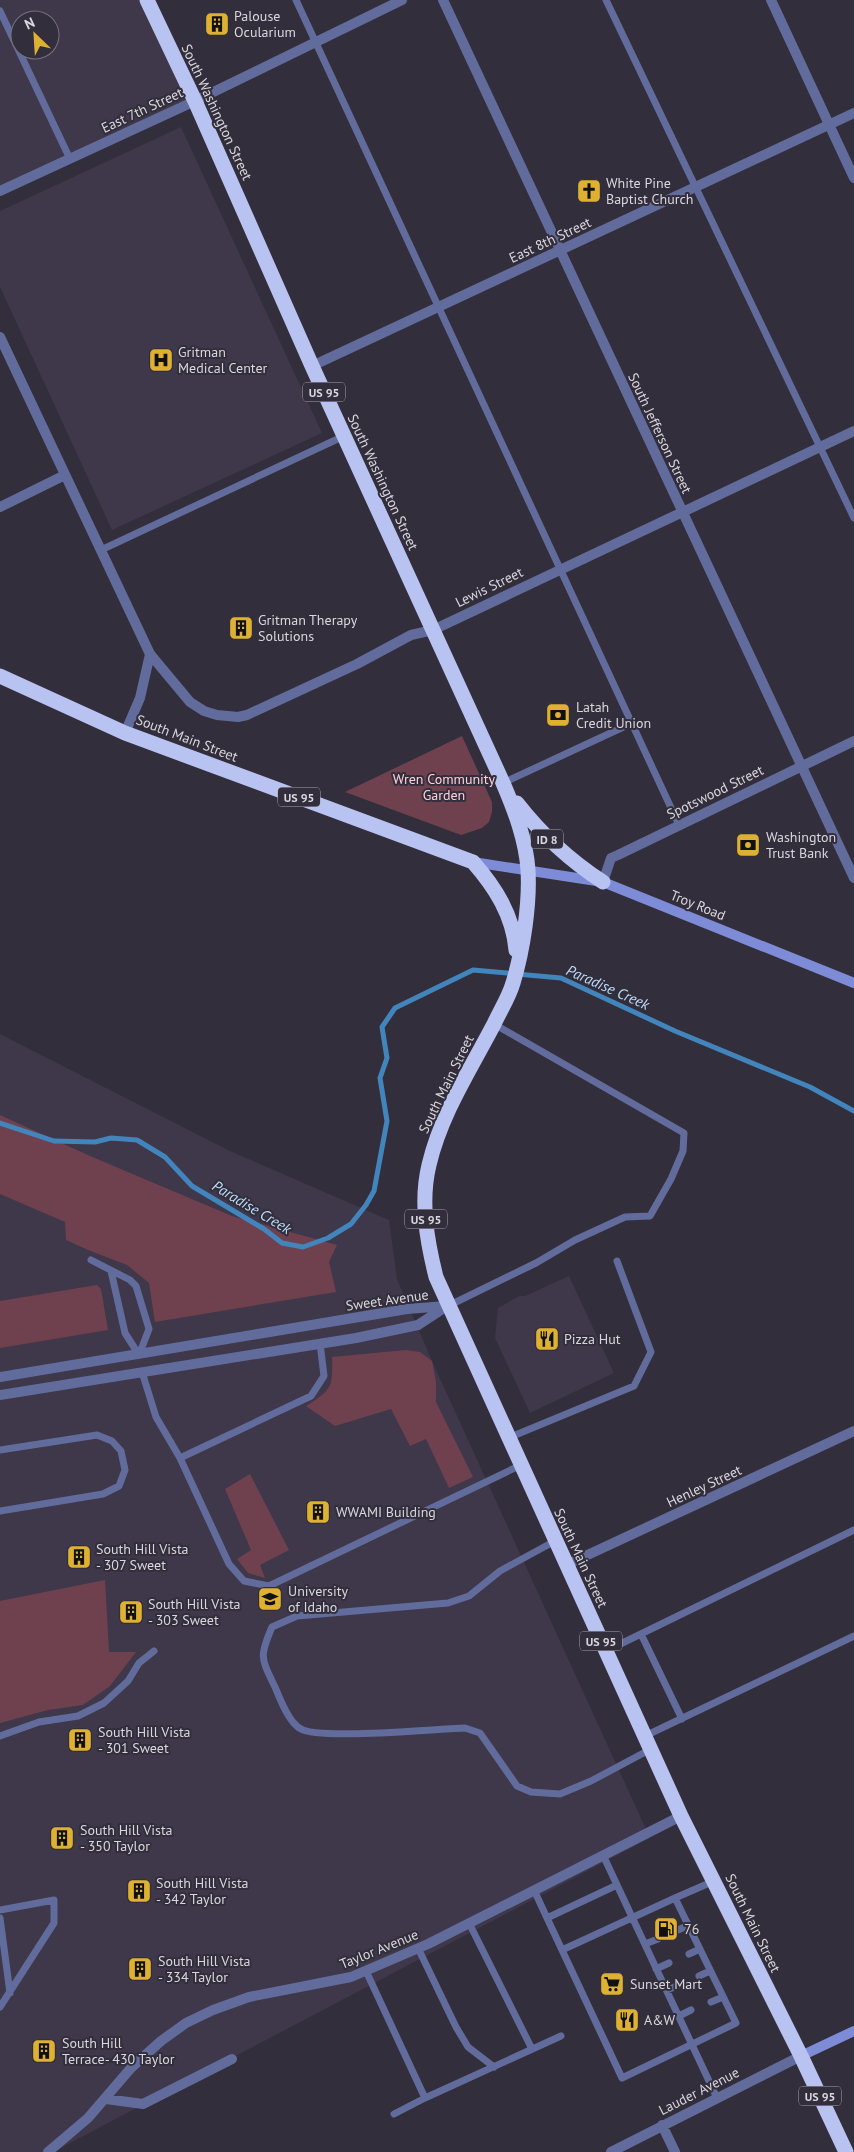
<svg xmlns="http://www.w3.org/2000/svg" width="854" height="2152" font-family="'PT Sans',sans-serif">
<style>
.built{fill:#3f374a;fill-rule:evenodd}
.green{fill:#6f414f}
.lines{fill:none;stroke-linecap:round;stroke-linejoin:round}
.stream{stroke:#4285bc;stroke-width:5}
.lane{stroke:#626c9c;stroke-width:7}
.street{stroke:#626c9c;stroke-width:10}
.secondary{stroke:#7e8cd8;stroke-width:10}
.highway{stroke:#b8c3f2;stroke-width:15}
.labels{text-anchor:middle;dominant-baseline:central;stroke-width:4;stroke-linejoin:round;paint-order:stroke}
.shield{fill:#332e3b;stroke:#a7a4ad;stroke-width:1}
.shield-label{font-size:12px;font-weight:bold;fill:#d9d6de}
.poi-label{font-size:14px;fill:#d9d6de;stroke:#332e3b;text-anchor:start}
.street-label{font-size:14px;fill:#d9d6de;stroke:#332e3b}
.park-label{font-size:14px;fill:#ffcfdc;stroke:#332e3b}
.water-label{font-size:15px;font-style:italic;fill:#bbddfb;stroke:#332e3b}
</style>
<rect width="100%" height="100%" fill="#332e3b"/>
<path class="built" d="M 0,0 L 148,0 L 195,101 L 0,191 ZM 20,20 L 50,20 L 50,50 L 20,50 Z
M 181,127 L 322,433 L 112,530 L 0,287 L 0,211 Z
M 0,1034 L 230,1151 L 389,1220 L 397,1279 L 432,1361 L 650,1838 L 53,2152 L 0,2152 Z
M 569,1276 L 614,1373 L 530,1413 L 495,1338 L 498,1308 L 519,1296 L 525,1296 Z"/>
<path class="green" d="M 462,736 L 492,802 L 492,812 L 489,822 L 482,828 L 461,835 L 345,792 Z
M 0,1115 L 90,1156 L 232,1216 L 337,1245 L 329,1262 L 336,1292 L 155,1322 L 149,1283 L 127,1265 L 88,1250 L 66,1240 L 65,1222 L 0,1194 Z
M 97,1285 L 101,1289 L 108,1330 L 0,1348 L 0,1301 Z
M 406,1350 L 420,1352 L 432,1361 L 436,1382 L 436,1402 L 473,1477 L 449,1488 L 426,1439 L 410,1446 L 391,1409 L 335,1426 L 306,1406 C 332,1390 333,1387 332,1357 Z
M 250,1474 L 289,1550 L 260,1565 L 265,1578 L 248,1573 L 237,1559 L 251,1550 L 225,1489 Z
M 105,1580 L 109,1652 L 136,1652 L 110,1686 L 83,1705 L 48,1710 L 0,1723 L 0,1601 Z"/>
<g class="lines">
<path class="stream" d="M 0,1123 L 54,1141 L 95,1142 L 111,1138 L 137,1140 L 165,1157 L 192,1186 L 264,1229 L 282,1243 L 303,1247 L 328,1238 L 351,1224 L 366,1205 L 374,1191 L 387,1121 L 380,1078 L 387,1058 L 382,1027 L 395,1008 L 473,970 L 561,978 L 675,1031 L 810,1087 L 854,1111"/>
<path class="lane" d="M 296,0 L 679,825
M 606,0 L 854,518
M 0,11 L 70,159
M 101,550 L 344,436
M 503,783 L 632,723
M 91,1260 L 130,1280 L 136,1286 L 149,1329 L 139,1355
M 111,1271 L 125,1333 L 139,1355
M 448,1306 L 536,1263 L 575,1240 L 625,1217 L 650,1216 L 671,1179 L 683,1151 L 684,1133 L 494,1024
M 320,1343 L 324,1376 L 311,1396 L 180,1458 L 229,1564 L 244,1581 L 269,1586 L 521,1465
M 142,1372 L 156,1417 L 180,1458
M 508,1438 L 634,1386 L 651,1352 L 617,1261
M 0,1450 L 97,1435 L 112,1441 L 121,1451 L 125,1470 L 119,1486 L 103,1494 L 0,1511
M 555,1541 L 500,1571 L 469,1596 L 448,1603 L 297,1616 L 272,1627 C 259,1657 261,1658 275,1687 C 280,1699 289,1723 301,1729 C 320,1740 436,1729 465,1728 L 480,1733 L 517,1786 L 531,1792 L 560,1794 L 591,1781 L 651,1749
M 641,1634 L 682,1719
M 606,1651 L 854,1530
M 0,1736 L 39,1722 L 78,1716 L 104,1703 L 128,1681 L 139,1663 L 154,1651
M 645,1736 L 854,1636
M 617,1885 L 717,2098
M 534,1890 L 547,1918 L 617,1885 L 603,1855
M 675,1898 L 714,1881
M 0,1910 L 54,1900 L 54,1923 L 0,2007
M 0,1918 L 10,1993
M 547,1918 L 622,2078 L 736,2023 L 675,1898 L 562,1950
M 469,1923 L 532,2049
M 678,1930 L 689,1925
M 645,1944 L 658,1939
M 418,1948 L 456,2027 L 468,2047 L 494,2067
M 689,1954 L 700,1949
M 656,1969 L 669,1963
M 366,1971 L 425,2098 L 561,2036
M 699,1976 L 710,1971
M 667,1990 L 679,1985
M 711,2002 L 723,1997
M 679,2016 L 691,2010
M 394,2114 L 425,2098"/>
<path class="street" d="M 443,0 L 854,878
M 771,0 L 854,178
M 0,191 L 195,101 L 402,0
M 0,337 L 150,654 L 190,702 L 204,711 L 217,715 L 238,717 L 247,715 L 357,664 L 411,635 L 433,630 L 854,431
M 312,366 L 854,113
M 0,507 L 65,475
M 125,733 L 140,698 L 150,654
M 603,882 L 611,858 L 618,855 L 854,741
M 0,1377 L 407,1309 L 446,1306
M 0,1395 L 356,1338 L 418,1325 L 447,1306
M 566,1565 L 854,1431
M 106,2099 L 143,2104 L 232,2059
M 662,2125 L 675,2152
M 48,2152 L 88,2118 L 131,2068 L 161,2041 L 186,2023 L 213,2010 L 249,1997 L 351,1977 L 428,1944 L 681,1816
M 611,2152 L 801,2056"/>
<path class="secondary" d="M 473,862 L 603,882 L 854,983
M 801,2056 L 854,2031"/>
<path class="highway" d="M 147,0 L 195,101 L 312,366 L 503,783 C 515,811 526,840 528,870 C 530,904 523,950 513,983 C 509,997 500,1011 494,1024 C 470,1070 441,1114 429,1165 C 420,1202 427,1241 436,1277 L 681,1816 L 801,2056 L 846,2152
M 0,676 L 125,733 L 473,862 C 495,887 513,915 516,950
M 517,803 C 542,835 569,860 603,882"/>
</g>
<defs>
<symbol id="building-square" viewBox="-11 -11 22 22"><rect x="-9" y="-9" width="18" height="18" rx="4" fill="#deb133" stroke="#332e3b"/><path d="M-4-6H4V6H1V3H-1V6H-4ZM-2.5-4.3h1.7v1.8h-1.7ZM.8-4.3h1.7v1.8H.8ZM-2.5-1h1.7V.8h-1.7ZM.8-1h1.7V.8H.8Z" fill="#111"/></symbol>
<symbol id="church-square" viewBox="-11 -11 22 22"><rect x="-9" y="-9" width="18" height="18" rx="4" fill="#deb133" stroke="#332e3b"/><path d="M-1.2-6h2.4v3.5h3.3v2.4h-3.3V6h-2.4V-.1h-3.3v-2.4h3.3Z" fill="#111"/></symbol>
<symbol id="hospital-square" viewBox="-11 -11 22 22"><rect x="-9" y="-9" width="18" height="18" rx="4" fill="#deb133" stroke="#332e3b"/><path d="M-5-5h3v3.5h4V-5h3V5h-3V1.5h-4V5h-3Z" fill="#111"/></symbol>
<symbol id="bank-square" viewBox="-11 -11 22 22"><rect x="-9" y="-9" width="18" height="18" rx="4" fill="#deb133" stroke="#332e3b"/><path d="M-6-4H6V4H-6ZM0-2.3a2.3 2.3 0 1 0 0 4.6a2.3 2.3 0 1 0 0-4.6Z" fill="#111"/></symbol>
<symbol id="restaurant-square" viewBox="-11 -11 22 22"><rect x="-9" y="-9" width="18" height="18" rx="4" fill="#deb133" stroke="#332e3b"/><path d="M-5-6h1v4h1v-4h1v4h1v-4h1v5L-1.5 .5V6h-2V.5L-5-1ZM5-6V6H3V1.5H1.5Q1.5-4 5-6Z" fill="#111"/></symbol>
<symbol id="university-square" viewBox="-11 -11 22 22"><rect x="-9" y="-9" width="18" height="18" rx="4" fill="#deb133" stroke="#332e3b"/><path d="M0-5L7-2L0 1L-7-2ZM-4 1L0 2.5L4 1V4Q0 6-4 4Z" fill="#111"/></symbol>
<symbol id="fuel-square" viewBox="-11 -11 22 22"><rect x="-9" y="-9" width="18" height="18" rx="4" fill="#deb133" stroke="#332e3b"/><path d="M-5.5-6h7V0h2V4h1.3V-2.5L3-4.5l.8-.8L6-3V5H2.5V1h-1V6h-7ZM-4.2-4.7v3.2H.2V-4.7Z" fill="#111"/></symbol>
<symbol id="supermarket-square" viewBox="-11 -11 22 22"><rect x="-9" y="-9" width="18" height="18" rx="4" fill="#deb133" stroke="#332e3b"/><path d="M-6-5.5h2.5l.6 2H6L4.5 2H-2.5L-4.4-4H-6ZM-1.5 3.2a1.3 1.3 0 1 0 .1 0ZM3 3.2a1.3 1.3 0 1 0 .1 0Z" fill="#111"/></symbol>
</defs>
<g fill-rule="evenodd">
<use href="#building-square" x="203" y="10" width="28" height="28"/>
<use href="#church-square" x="575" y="177" width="28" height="28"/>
<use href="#hospital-square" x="147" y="346" width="28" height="28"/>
<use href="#building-square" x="227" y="614" width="28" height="28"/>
<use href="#bank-square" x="544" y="701" width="28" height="28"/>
<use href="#bank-square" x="734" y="831" width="28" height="28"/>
<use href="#restaurant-square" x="533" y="1325" width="28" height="28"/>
<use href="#building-square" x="304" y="1498" width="28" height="28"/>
<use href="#building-square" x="65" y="1543" width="28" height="28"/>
<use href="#university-square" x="256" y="1585" width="28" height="28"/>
<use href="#building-square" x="117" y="1598" width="28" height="28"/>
<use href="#building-square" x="66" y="1726" width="28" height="28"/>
<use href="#building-square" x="48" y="1824" width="28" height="28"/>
<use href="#building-square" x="125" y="1877" width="28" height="28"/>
<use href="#fuel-square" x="652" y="1915" width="28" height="28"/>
<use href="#building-square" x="126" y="1955" width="28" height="28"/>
<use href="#supermarket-square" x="598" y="1970" width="28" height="28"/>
<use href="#restaurant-square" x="613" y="2006" width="28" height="28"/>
<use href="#building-square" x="30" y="2037" width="28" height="28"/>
</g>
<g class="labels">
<g class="shield">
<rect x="303" y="382.5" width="42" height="19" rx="4"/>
<rect x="278" y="787.5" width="42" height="19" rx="4"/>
<rect x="531" y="829.5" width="32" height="19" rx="4"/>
<rect x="405" y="1209.5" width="42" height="19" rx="4"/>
<rect x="580" y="1631.5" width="42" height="19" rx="4"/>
<rect x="799" y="2086.5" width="42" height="19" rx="4"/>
</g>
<g class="shield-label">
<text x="324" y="392">US 95</text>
<text x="299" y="797">US 95</text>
<text x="547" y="839">ID 8</text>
<text x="426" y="1219">US 95</text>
<text x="601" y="1641">US 95</text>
<text x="820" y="2096">US 95</text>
</g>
<g class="poi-label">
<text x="234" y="16">Palouse<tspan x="234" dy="16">Ocularium</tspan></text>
<text x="606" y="183">White Pine<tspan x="606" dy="16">Baptist Church</tspan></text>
<text x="178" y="352">Gritman<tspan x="178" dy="16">Medical Center</tspan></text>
<text x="258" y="620">Gritman Therapy<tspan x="258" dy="16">Solutions</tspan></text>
<text x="576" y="707">Latah<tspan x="576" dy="16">Credit Union</tspan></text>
<text x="766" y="837">Washington<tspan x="766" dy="16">Trust Bank</tspan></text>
<text x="564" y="1339">Pizza Hut</text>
<text x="336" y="1512">WWAMI Building</text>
<text x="96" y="1549">South Hill Vista<tspan x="96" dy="16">- 307 Sweet</tspan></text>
<text x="288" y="1591">University<tspan x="288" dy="16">of Idaho</tspan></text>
<text x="148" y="1604">South Hill Vista<tspan x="148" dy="16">- 303 Sweet</tspan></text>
<text x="98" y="1732">South Hill Vista<tspan x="98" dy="16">- 301 Sweet</tspan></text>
<text x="80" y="1830">South Hill Vista<tspan x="80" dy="16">- 350 Taylor</tspan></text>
<text x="156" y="1883">South Hill Vista<tspan x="156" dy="16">- 342 Taylor</tspan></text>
<text x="684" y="1929">76</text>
<text x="158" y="1961">South Hill Vista<tspan x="158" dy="16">- 334 Taylor</tspan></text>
<text x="630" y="1984">Sunset Mart</text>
<text x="644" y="2020">A&amp;W</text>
<text x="62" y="2043">South Hill<tspan x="62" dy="16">Terrace- 430 Taylor</tspan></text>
</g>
<g class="street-label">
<text transform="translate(142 110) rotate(-25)">East 7th Street</text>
<text transform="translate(217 112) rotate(65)">South Washington Street</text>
<text transform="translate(550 240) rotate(-25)">East 8th Street</text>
<text transform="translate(660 433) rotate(65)">South Jefferson Street</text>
<text transform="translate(383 482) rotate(65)">South Washington Street</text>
<text transform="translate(489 587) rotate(-26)">Lewis Street</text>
<text transform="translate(187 738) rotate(21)">South Main Street</text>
<text transform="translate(715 792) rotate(-26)">Spotswood Street</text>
<text transform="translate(698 905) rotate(22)">Troy Road</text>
<text transform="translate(446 1084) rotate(-64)">South Main Street</text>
<text transform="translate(387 1300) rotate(-8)">Sweet Avenue</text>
<text transform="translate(704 1486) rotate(-25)">Henley Street</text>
<text transform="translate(581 1558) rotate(65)">South Main Street</text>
<text transform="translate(753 1923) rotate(64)">South Main Street</text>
<text transform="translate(379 1949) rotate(-22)">Taylor Avenue</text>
<text transform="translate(699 2091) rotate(-27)">Lauder Avenue</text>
</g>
<g class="park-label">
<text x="444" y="779">Wren Community<tspan x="444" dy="16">Garden</tspan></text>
</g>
<g class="water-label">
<text transform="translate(608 987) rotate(24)">Paradise Creek</text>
<text transform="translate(252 1207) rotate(31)">Paradise Creek</text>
</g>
</g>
<g transform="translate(35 35) rotate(335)"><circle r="24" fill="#332e3b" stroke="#75717c"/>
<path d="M0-4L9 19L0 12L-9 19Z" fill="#deb133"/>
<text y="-8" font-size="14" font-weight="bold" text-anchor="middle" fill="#d9d6de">N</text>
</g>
</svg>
